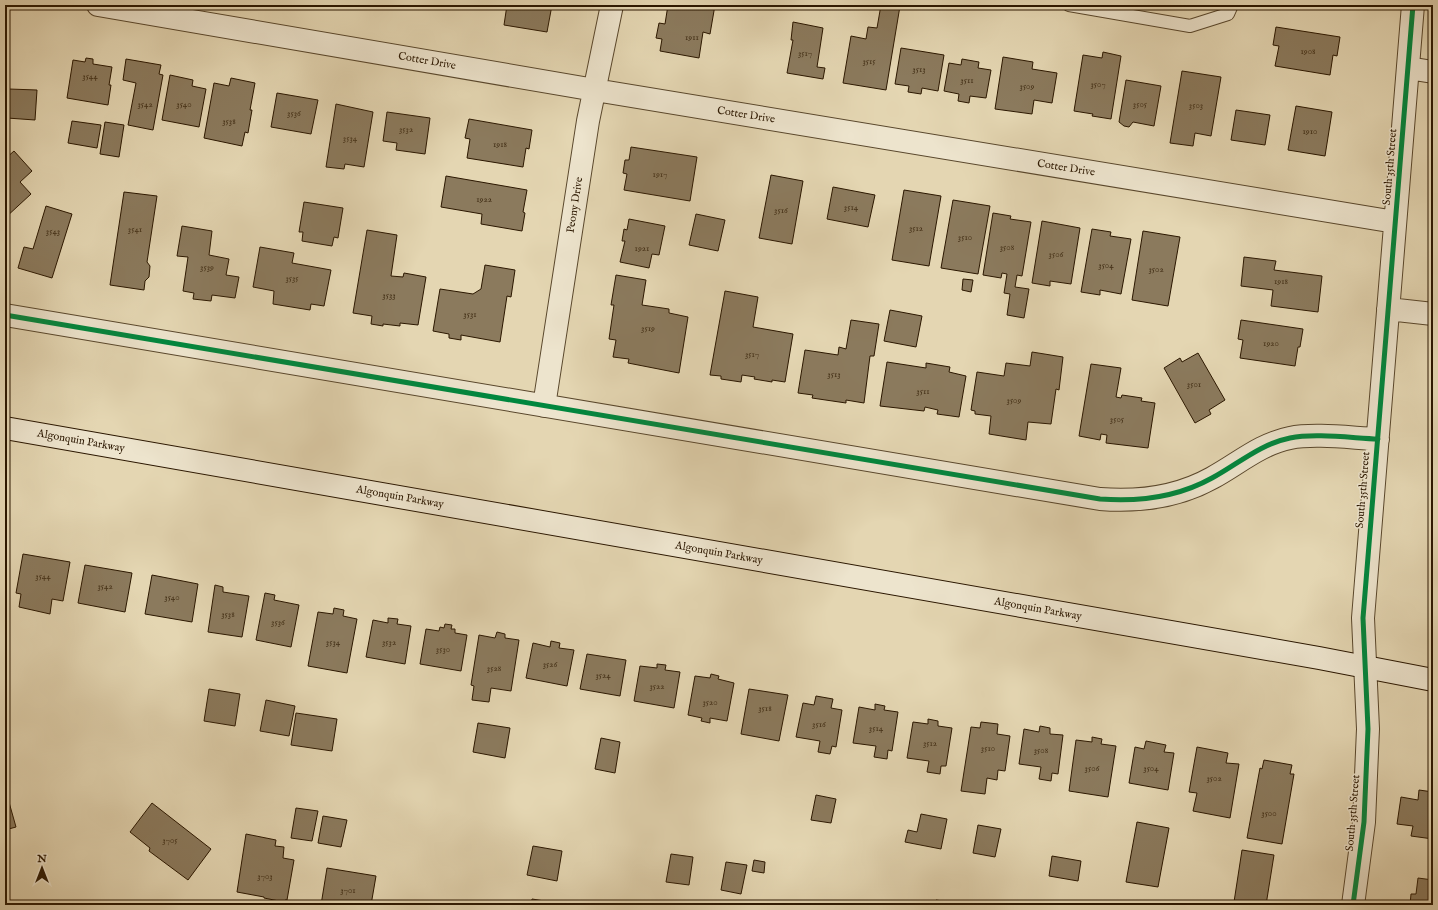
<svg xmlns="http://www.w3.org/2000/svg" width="1438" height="910" font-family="'IM FELL English',serif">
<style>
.building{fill:#8b7a5d;stroke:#2b1700}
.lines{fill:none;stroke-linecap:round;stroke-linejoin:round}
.service-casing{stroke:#59472c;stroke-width:14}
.minor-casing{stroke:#59472c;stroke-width:24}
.secondary-casing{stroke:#2b1700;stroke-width:24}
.service{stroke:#ede4cd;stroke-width:12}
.minor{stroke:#ede4cd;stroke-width:22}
.secondary{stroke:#ede4cd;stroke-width:22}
.cycleway-casing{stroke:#ede4cd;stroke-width:8}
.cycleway{stroke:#00873e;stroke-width:5}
.labels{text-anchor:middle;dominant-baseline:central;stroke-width:3;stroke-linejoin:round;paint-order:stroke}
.number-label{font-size:9px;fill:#433017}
.street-label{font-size:11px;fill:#2b1700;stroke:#ede4cd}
</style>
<rect width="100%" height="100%" fill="#e4d6b2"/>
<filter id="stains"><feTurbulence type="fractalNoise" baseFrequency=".005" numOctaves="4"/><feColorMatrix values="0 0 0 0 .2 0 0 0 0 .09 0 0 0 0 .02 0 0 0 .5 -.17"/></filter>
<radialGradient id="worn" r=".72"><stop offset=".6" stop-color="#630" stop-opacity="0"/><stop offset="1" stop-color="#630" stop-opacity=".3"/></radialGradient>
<path class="building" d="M 354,5 L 379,5 L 379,9 Z
M 507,5 L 552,5 L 547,32 L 504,25 Z
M 668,5 L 715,5 L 710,34 L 703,32 L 699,58 L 660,51 L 662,39 L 656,38 L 659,23 L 665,24 Z
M 881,5 L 900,6 L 886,90 L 843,83 L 851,36 L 866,39 L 868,27 L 877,28 Z
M 793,22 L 823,28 L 817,67 L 825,68 L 823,79 L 787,73 L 793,40 L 791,40 Z
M 1276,27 L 1340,37 L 1337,56 L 1333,55 L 1330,75 L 1275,66 L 1279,46 L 1273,45 Z
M 901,48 L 944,55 L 938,91 L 922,88 L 921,94 L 908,92 L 909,86 L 895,84 Z
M 1103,52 L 1121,56 L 1111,119 L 1092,116 L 1093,114 L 1074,111 L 1083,55 L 1102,58 Z
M 1003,57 L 1033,62 L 1032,69 L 1057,73 L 1052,103 L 1034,100 L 1032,114 L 995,109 Z
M 86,58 L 93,59 L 93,64 L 112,67 L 109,85 L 111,85 L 108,105 L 67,98 L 73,60 L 85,62 Z
M 126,59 L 161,65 L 159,74 L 163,75 L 153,130 L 128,125 L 136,83 L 123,80 Z
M 962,59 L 979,62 L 978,68 L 991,70 L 986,98 L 970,96 L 969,103 L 958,101 L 959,94 L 944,91 L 949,63 L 961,65 Z
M 1182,71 L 1221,77 L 1211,136 L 1195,133 L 1193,146 L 1170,143 Z
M 170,75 L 193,80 L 192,86 L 206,89 L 199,127 L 162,120 Z
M 231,78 L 255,83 L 250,110 L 252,110 L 248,133 L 245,132 L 242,146 L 204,138 L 214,83 L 229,86 Z
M 1126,80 L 1161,86 L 1154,126 L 1133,122 L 1129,127 L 1124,126 L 1119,122 Z
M 9,89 L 37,90 L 35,120 L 7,118 Z
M 277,93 L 318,100 L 311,134 L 271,127 Z
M 336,104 L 373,112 L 364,167 L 345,164 L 344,169 L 326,167 Z
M 1296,106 L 1332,112 L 1325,156 L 1288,150 Z
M 1236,110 L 1270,115 L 1265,145 L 1231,140 Z
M 387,112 L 430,118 L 425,154 L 396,150 L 397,143 L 383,141 Z
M 469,119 L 532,130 L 529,149 L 526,148 L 523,167 L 467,158 L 470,139 L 465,138 Z
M 72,121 L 101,125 L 97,148 L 68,143 Z
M 105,122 L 124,125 L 119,157 L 100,154 Z
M 631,147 L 697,157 L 690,201 L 624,190 L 627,174 L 623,173 L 625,160 L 629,160 Z
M 14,151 L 32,171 L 20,182 L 31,194 L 5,218 L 5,159 Z
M 771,175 L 803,181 L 792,244 L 759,238 Z
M 446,176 L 527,190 L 523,212 L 525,213 L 522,231 L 481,224 L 482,214 L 441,207 Z
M 833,187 L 875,195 L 868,227 L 827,219 Z
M 904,190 L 941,196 L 929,266 L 892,260 Z
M 124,192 L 157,196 L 147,262 L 150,266 L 149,277 L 145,281 L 144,290 L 110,285 Z
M 953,200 L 990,206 L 978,274 L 941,268 Z
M 304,202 L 343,208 L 338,238 L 334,237 L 332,246 L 302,241 L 303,232 L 299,232 Z
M 46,206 L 72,214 L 52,278 L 18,268 L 24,247 L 33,249 Z
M 993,213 L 1011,216 L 1010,219 L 1031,222 L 1022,276 L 1017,275 L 1015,287 L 1029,289 L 1024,318 L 1007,315 L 1010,294 L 1004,293 L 1007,274 L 1002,273 L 1001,278 L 983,275 Z
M 696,214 L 725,220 L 718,251 L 689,245 Z
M 629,219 L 665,226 L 659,255 L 652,254 L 649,268 L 620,262 L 625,241 L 622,241 L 624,229 L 627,230 Z
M 1042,221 L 1080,228 L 1071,284 L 1050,281 L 1050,286 L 1032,283 Z
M 182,226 L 212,231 L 209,255 L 229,259 L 226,275 L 239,277 L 235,298 L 212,295 L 211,301 L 193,299 L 194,293 L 183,291 L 188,257 L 177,256 Z
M 1092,229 L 1111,232 L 1110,236 L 1131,239 L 1121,294 L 1100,290 L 1100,295 L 1081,292 Z
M 367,230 L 397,235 L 391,276 L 403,277 L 404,273 L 426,277 L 418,325 L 400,323 L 400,326 L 383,324 L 383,326 L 371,324 L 372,316 L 353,313 Z
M 1143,231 L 1180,237 L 1168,306 L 1132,300 Z
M 260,247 L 294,253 L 292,263 L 331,270 L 324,306 L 311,304 L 310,310 L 273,304 L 274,291 L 253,287 Z
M 1244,257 L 1276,261 L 1274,270 L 1322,276 L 1318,312 L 1271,306 L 1273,290 L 1241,286 Z
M 485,265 L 515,270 L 511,297 L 507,296 L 500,342 L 461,335 L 461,340 L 449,338 L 449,334 L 433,331 L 440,289 L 473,294 L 481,289 Z
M 616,275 L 646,280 L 642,305 L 669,309 L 669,313 L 688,317 L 679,373 L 628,363 L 629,359 L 613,357 L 616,340 L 609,339 L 614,305 L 611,305 Z
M 963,279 L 973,280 L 971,292 L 962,290 Z
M 725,291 L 758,297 L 753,327 L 793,334 L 785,382 L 772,380 L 772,382 L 754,379 L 755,377 L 742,375 L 741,382 L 721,379 L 721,376 L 710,375 Z
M 890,310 L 922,316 L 916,347 L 884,341 Z
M 851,320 L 879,324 L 874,356 L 870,356 L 864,403 L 846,400 L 846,403 L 812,398 L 813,395 L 798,393 L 805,350 L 838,355 L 839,347 L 846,349 Z
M 1241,320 L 1303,329 L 1300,347 L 1298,347 L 1295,366 L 1240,358 L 1243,340 L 1238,339 Z
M 1032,352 L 1063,357 L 1059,390 L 1056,389 L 1051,424 L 1028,422 L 1026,440 L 989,434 L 991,416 L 975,414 L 975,411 L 971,410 L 977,372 L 1004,376 L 1006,363 L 1030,366 Z
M 1198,353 L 1225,400 L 1209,410 L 1211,414 L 1195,423 L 1164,368 L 1180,358 L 1182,362 Z
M 887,362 L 926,368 L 926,363 L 950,367 L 949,372 L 966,376 L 959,417 L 937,414 L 938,410 L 925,407 L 924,411 L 880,406 Z
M 1091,364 L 1121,368 L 1116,397 L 1121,398 L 1122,395 L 1142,398 L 1141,401 L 1155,403 L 1148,448 L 1106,443 L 1107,435 L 1101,434 L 1100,440 L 1079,436 Z
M 23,554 L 70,562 L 63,601 L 52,599 L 50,614 L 19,607 L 21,594 L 16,593 Z
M 85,565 L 132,573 L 125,612 L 78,603 Z
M 152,575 L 198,584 L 192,622 L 145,614 Z
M 215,585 L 223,587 L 223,592 L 249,596 L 242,637 L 208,632 Z
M 265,593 L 275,595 L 274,600 L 299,605 L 291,647 L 256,640 Z
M 334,608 L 344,610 L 343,616 L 357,619 L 347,673 L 308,666 L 318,612 L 333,614 Z
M 388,618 L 398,619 L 397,624 L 411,626 L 405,664 L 366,657 L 373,620 L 388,623 Z
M 445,624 L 452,625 L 451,629 L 455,629 L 455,633 L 467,635 L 461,671 L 420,664 L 426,629 L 439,631 L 440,627 L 444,628 Z
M 497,632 L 505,634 L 505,638 L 519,640 L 511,691 L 491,688 L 489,702 L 472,700 L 474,686 L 471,685 L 479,635 L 495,638 Z
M 551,641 L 560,643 L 559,648 L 574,650 L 567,686 L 526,678 L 533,643 L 550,647 Z
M 587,654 L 626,660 L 620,696 L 580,689 Z
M 657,664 L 666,665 L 665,670 L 680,672 L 674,708 L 634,701 L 640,666 L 657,668 Z
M 711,674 L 719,676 L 718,679 L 734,683 L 727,721 L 710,718 L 710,723 L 701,721 L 702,718 L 688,715 L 695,676 L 710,678 Z
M 209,689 L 240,694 L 235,726 L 204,721 Z
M 749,689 L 788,695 L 779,741 L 741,734 Z
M 816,696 L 833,699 L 831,708 L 842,710 L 836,747 L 832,746 L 830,754 L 818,752 L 820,741 L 796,737 L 803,703 L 814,705 Z
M 266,700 L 295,706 L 289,736 L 260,731 Z
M 875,704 L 885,706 L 884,710 L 898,712 L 892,751 L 888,750 L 887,759 L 874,757 L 876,746 L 853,743 L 859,707 L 875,710 Z
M 296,713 L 337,719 L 332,751 L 291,745 Z
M 928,719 L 938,721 L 938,726 L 952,728 L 946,766 L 941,766 L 940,774 L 927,772 L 929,761 L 907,758 L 913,722 L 928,724 Z
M 981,722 L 998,724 L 997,734 L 1010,736 L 1005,771 L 998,770 L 997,780 L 987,778 L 985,794 L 961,791 L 971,727 L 980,728 Z
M 478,723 L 510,728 L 505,758 L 473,752 Z
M 1040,726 L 1050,728 L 1050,734 L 1063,735 L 1058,774 L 1052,773 L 1051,781 L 1039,779 L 1041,767 L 1019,764 L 1024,729 L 1039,732 Z
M 1092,737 L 1102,739 L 1101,744 L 1116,746 L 1108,797 L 1069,791 L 1076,740 L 1092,742 Z
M 601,738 L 620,742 L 615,773 L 595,769 Z
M 1146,741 L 1166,745 L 1164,752 L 1174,753 L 1168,790 L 1129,783 L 1135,747 L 1144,749 Z
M 1197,747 L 1228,753 L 1226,763 L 1239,764 L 1230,818 L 1193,811 L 1197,793 L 1189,792 Z
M 1264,760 L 1292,765 L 1290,774 L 1294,774 L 1282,844 L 1247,838 L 1260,768 L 1262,769 Z
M 5,788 L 16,827 L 5,830 Z
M 1419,790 L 1433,792 L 1433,839 L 1411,836 L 1413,826 L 1397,824 L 1401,797 L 1418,800 Z
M 816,795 L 836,799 L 831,823 L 811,820 Z
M 152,803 L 211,849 L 188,880 L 149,851 L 150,848 L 130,832 Z
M 296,808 L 318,811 L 312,841 L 291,838 Z
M 921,814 L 947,819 L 941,849 L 905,842 L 908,830 L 917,832 Z
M 323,816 L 347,820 L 341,847 L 318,843 Z
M 1137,822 L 1169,828 L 1158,887 L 1126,882 Z
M 978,825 L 1001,829 L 995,857 L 973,853 Z
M 246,834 L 276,840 L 275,846 L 284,847 L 283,858 L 294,860 L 287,900 L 285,900 L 284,902 L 264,898 L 264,897 L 237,892 Z
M 533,846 L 562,851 L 557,881 L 527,875 Z
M 1242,850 L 1274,855 L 1266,905 L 1254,905 L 1234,902 Z
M 671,854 L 693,857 L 689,885 L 666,882 Z
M 1052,856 L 1081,861 L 1078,881 L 1049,876 Z
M 754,860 L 765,862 L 764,873 L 752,871 Z
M 726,862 L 747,865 L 741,894 L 721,890 Z
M 327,868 L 376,876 L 371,905 L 321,905 Z
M 1418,878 L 1433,880 L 1433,905 L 1410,905 L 1411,894 L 1416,894 Z
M 532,899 L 569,905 L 531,905 Z
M 936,900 L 955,903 L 955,905 L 935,905 Z"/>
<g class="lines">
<defs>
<path id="service" d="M 1069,5 L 1190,26 L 1228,14 L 1232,5"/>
<path id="minor" d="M 98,5 L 595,90 L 1395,222
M 1408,68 L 1433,72
M 1388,309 L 1433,314
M 5,315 L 1100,499 C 1139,502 1178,497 1212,478 C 1238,464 1260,444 1290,438 C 1314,433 1352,438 1378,439
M 544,406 L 588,121 L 612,5
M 1353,905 L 1364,822 L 1368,729 L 1363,618 L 1413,5"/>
<path id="secondary" d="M 5,428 L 1319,658 L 1433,680"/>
</defs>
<use href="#service" class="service-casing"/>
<use href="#minor" class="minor-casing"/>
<use href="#secondary" class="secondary-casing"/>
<use href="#service" class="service"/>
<use href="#minor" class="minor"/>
<use href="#secondary" class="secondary"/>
<defs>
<path id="cycleway" d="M 5,315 L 1100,499 C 1139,502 1178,497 1212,478 C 1238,464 1260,444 1290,438 C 1314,433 1352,438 1378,439
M 1353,905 L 1364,822 L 1368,729 L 1363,618 L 1413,5"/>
</defs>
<use href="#cycleway" class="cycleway-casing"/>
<use href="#cycleway" class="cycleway"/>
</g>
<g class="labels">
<g class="number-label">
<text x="692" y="37">1911</text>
<text x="1308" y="51">1908</text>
<text x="805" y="53">3517</text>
<text x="869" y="61">3515</text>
<text x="919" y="69">3513</text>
<text x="90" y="76">3544</text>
<text x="967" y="80">3511</text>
<text x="1098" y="84">3507</text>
<text x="1027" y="86">3509</text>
<text x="145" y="104">3542</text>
<text x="184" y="104">3540</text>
<text x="1140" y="104">3505</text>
<text x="1196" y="105">3503</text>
<text x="294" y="113">3536</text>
<text x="229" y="121">3538</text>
<text x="406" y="129">3532</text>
<text x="1310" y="131">1910</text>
<text x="350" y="138">3534</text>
<text x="500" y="144">1918</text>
<text x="660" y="174">1917</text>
<text x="484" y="199">1922</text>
<text x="851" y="207">3514</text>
<text x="781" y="210">3516</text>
<text x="916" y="228">3512</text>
<text x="135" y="229">3541</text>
<text x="53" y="231">3543</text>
<text x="965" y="237">3510</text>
<text x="1007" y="247">3508</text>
<text x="642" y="248">1921</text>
<text x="1056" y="254">3506</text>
<text x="1106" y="265">3504</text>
<text x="207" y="267">3539</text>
<text x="1156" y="269">3502</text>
<text x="292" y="278">3535</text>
<text x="1281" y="281">1918</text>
<text x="389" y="295">3533</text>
<text x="470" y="314">3531</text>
<text x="648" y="328">3519</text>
<text x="1271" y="343">1920</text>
<text x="752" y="354">3517</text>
<text x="834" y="374">3513</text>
<text x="1194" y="384">3501</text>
<text x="923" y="391">3511</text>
<text x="1014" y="400">3509</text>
<text x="1117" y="419">3505</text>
<text x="43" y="576">3544</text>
<text x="105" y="586">3542</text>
<text x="172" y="597">3540</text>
<text x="228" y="614">3538</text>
<text x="278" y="622">3536</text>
<text x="333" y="642">3534</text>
<text x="389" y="642">3532</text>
<text x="443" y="649">3530</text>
<text x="550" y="664">3526</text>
<text x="494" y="668">3528</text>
<text x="603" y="675">3524</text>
<text x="657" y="686">3522</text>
<text x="710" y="702">3520</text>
<text x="765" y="708">3518</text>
<text x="819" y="724">3516</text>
<text x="876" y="728">3514</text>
<text x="930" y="743">3512</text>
<text x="988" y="748">3510</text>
<text x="1041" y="750">3508</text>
<text x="1092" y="768">3506</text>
<text x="1151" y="768">3504</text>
<text x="1214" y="778">3502</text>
<text x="1269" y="813">3500</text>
<text x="170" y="840">3705</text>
<text x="265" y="876">3703</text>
<text x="348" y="890">3701</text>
</g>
<g class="street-label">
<text transform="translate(427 61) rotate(10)">Cotter Drive</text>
<text transform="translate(746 115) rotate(9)">Cotter Drive</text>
<text transform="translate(1390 167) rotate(-85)">South 35th Street</text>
<text transform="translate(1066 168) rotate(9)">Cotter Drive</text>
<text transform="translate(575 205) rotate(-81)">Peony Drive</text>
<text transform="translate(81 441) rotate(10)">Algonquin Parkway</text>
<text transform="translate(1363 490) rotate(-85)">South 35th Street</text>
<text transform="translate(400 497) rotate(10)">Algonquin Parkway</text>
<text transform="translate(719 553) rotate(10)">Algonquin Parkway</text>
<text transform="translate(1038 609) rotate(10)">Algonquin Parkway</text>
<text transform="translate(1353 813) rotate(-85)">South 35th Street</text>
</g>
</g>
<rect width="1438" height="910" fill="none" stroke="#e4d6b2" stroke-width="20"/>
<rect x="6" y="6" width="1426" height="898" fill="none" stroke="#2b1700" stroke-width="2"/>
<rect x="10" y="10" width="1418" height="890" fill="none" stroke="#2b1700"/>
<g transform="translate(42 868)" stroke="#ede4cd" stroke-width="3" paint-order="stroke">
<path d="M0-3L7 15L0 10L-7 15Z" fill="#2b1700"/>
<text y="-6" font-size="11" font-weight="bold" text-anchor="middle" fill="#2b1700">N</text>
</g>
<rect width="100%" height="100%" filter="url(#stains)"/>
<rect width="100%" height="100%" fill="url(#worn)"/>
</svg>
